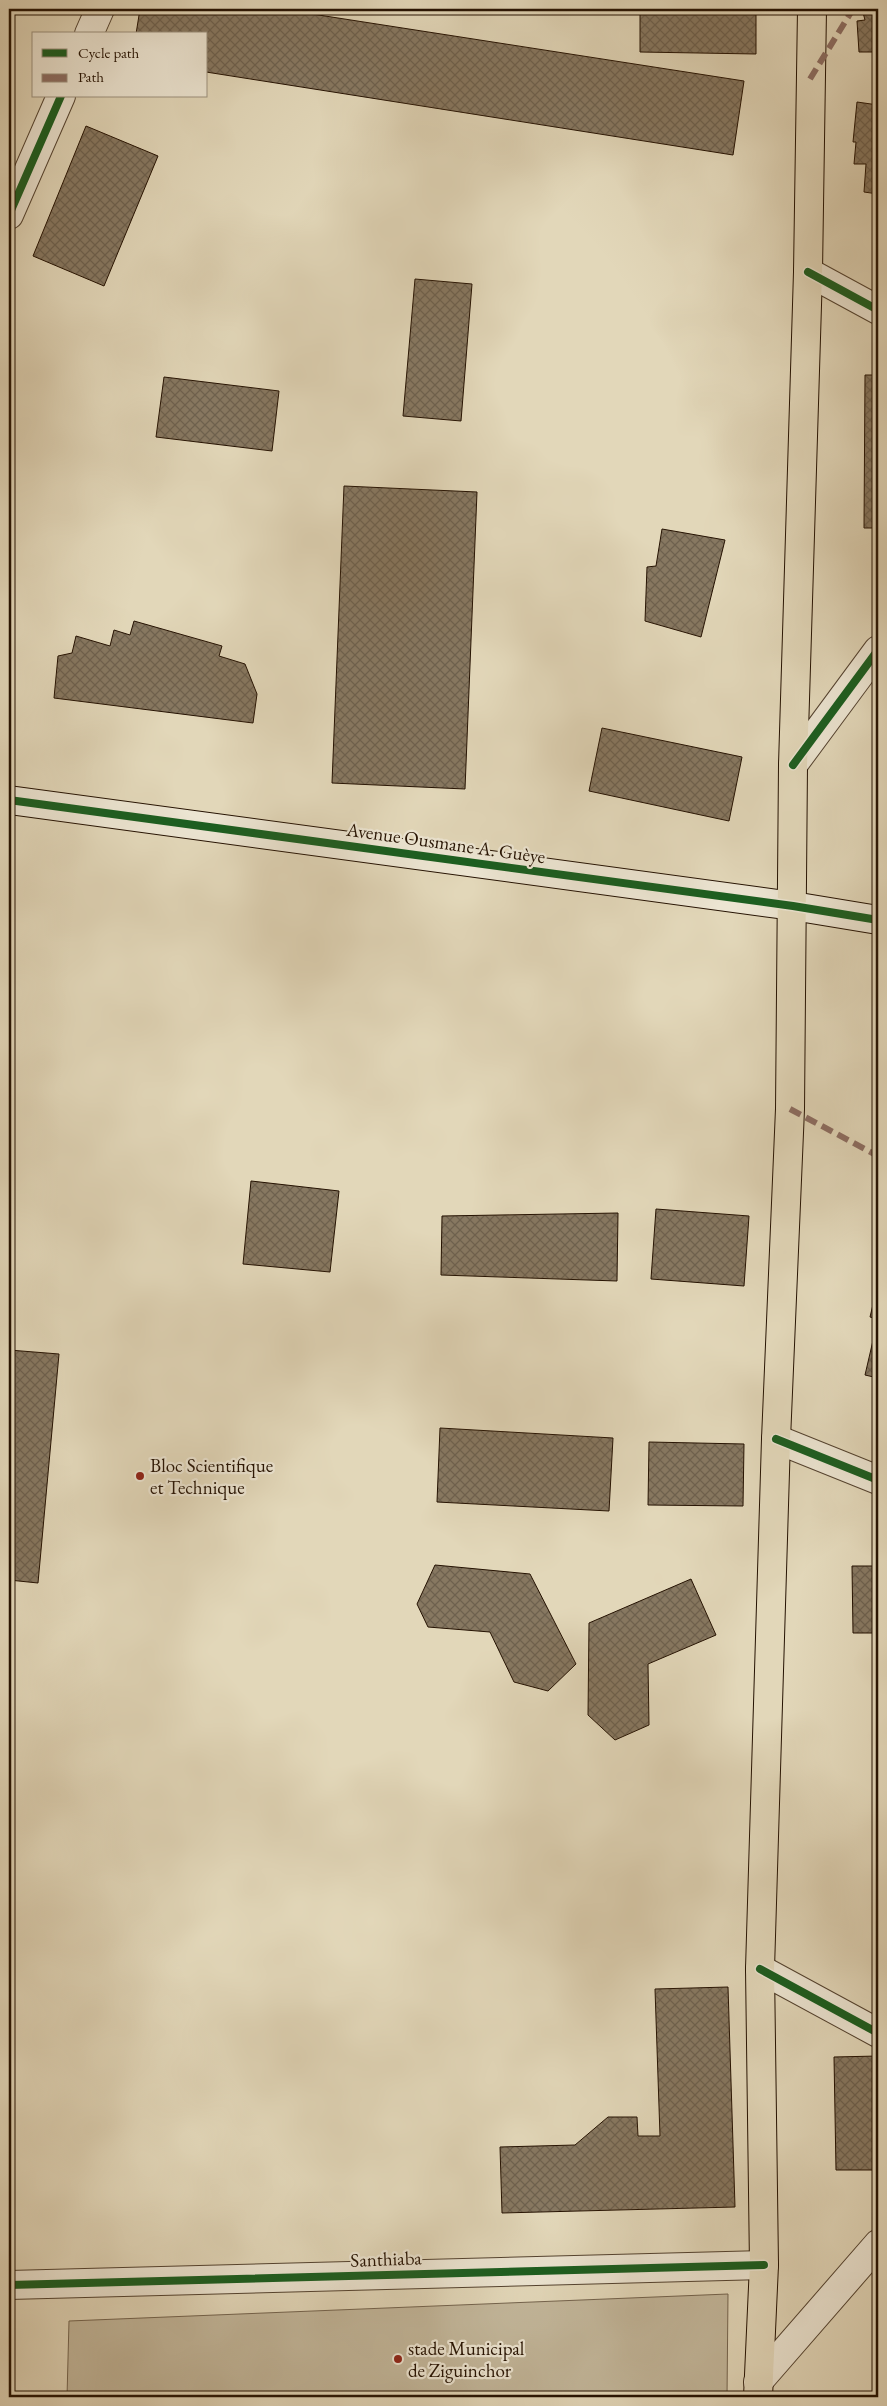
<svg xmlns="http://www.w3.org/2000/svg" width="887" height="2406" font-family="'EB Garamond',serif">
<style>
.pitch{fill:#c2b69a;stroke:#74644e}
.building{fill:url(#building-cross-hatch);stroke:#251202}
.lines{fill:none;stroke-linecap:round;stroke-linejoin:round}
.street-casing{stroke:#544330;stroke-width:30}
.secondary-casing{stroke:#251202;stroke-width:30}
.primary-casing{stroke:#251202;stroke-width:30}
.street{stroke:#ece5d2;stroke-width:28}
.secondary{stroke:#ece5d2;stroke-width:28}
.primary{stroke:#e2d7b9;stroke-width:28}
.quiet{stroke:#8d6e63;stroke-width:6;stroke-dasharray:12 6;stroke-linecap:butt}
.cycleway-casing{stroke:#ece5d2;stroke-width:11}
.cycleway{stroke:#1b5e20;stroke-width:8}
.poi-dot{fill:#8f2418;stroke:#ece5d2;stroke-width:2}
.labels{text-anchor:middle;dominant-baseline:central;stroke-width:4.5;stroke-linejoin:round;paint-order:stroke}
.street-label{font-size:19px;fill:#251202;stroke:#ece5d2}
.poi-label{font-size:19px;fill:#251202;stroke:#ece5d2;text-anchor:start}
</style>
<defs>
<pattern id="building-cross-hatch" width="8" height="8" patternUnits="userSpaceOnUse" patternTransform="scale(1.25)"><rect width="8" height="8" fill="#877861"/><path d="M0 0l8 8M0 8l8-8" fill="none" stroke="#6e614e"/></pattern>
</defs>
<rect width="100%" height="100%" fill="#e2d7b9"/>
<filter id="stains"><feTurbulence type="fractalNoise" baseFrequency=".004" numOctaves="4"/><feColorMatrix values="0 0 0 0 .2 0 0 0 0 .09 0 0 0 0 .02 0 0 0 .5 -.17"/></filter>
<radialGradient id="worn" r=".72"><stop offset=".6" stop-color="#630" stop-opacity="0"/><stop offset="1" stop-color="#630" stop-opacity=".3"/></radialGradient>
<path class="pitch" d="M 728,2294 L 727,2397 L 67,2397 L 69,2321 Z"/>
<path class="building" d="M 140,9 L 280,9 L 744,81 L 733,155 L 206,72 L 206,34 L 136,34 Z
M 640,9 L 756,9 L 756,54 L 640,52 Z
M 862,9 L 877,9 L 878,52 L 859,52 L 857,21 L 865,20 Z
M 857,102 L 878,105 L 878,194 L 864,192 L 866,164 L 854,164 L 856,142 L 853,142 Z
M 86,126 L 158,156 L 104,286 L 33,256 Z
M 415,279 L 472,284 L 461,421 L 403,416 Z
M 865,375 L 878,375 L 878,528 L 864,528 Z
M 164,377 L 279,391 L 272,451 L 156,437 Z
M 344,486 L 477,492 L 465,789 L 332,783 Z
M 662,529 L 725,540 L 701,637 L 645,621 L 647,567 L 656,566 Z
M 134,621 L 222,646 L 219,656 L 245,664 L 257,694 L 253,723 L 54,698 L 58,656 L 72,653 L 76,636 L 110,646 L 114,630 L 130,635 Z
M 602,728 L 742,757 L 729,821 L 589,791 Z
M 251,1181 L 339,1191 L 330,1272 L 243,1264 Z
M 656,1209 L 749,1216 L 744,1286 L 651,1279 Z
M 618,1213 L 617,1281 L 441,1275 L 442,1216 Z
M 878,1284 L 878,1378 L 865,1375 L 878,1319 L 870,1317 Z
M 9,1350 L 59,1354 L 38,1583 L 9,1580 Z
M 440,1428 L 613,1438 L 609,1511 L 437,1502 Z
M 649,1442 L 744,1444 L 743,1506 L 648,1505 Z
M 435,1565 L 530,1574 L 576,1664 L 548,1691 L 514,1682 L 490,1632 L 428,1627 L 417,1604 Z
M 852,1566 L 878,1566 L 878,1633 L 853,1633 Z
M 691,1579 L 716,1635 L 648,1664 L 649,1725 L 615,1740 L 588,1715 L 589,1623 Z
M 728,1987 L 735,2207 L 502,2213 L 500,2147 L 575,2145 L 608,2117 L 637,2117 L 638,2136 L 660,2136 L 655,1989 Z
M 878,2056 L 878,2170 L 836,2170 L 834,2057 Z
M 9,2105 L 13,2188 L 9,2188 Z"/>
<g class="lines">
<defs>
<path id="street" d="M 89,34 L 100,9
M 9,215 L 61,96
M 808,272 L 878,310
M 793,765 L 878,650
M 776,1439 L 878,1480
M 760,1969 L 878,2033
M 9,2285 L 764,2265
M 758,2382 L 878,2244"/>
<path id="secondary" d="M 9,800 L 793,906 L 878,920"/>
<path id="primary" d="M 758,2397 L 764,2265 L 760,1969 L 776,1439 L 790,1109 L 793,765 L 808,272 L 812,9"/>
</defs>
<use href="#street" class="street-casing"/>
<use href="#secondary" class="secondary-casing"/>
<use href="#primary" class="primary-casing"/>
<use href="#street" class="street"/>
<use href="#secondary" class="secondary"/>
<use href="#primary" class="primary"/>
<path class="quiet" d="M 810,79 L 853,9
M 790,1109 L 878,1156"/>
<defs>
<path id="cycleway" d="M 9,215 L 61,96
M 808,272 L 878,310
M 793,765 L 878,650
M 9,800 L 793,906 L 878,920
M 776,1439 L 878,1480
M 760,1969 L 878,2033
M 9,2285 L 764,2265"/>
</defs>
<use href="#cycleway" class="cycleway-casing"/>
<use href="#cycleway" class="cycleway"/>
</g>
<g class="poi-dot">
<circle cx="140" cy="1476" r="5"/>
<circle cx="398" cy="2359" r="5"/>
</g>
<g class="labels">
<g class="street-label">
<text transform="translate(446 843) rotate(8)">Avenue Ousmane A. Guèye</text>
<text transform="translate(386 2259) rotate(-2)">Santhiaba</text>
</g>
<g class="poi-label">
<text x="150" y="1465">Bloc Scientifique<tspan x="150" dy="22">et Technique</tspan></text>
<text x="408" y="2348">stade Municipal<tspan x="408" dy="22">de Ziguinchor</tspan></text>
</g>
</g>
<rect width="887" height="2406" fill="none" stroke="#e2d7b9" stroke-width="30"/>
<rect x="10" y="10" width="867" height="2386" fill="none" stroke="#251202" stroke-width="2.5"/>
<rect x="15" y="15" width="857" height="2376" fill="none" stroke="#251202"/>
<rect x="32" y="32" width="175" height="65" fill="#ece5d2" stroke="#9c917f"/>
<rect x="42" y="49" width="25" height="8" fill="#1b5e20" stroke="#9c917f"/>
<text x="78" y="58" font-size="15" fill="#251202">Cycle path</text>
<rect x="42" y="74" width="25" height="8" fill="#8d6e63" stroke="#9c917f"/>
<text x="78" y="82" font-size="15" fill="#251202">Path</text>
<rect width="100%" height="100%" filter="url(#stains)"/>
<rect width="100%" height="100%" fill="url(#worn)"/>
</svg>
